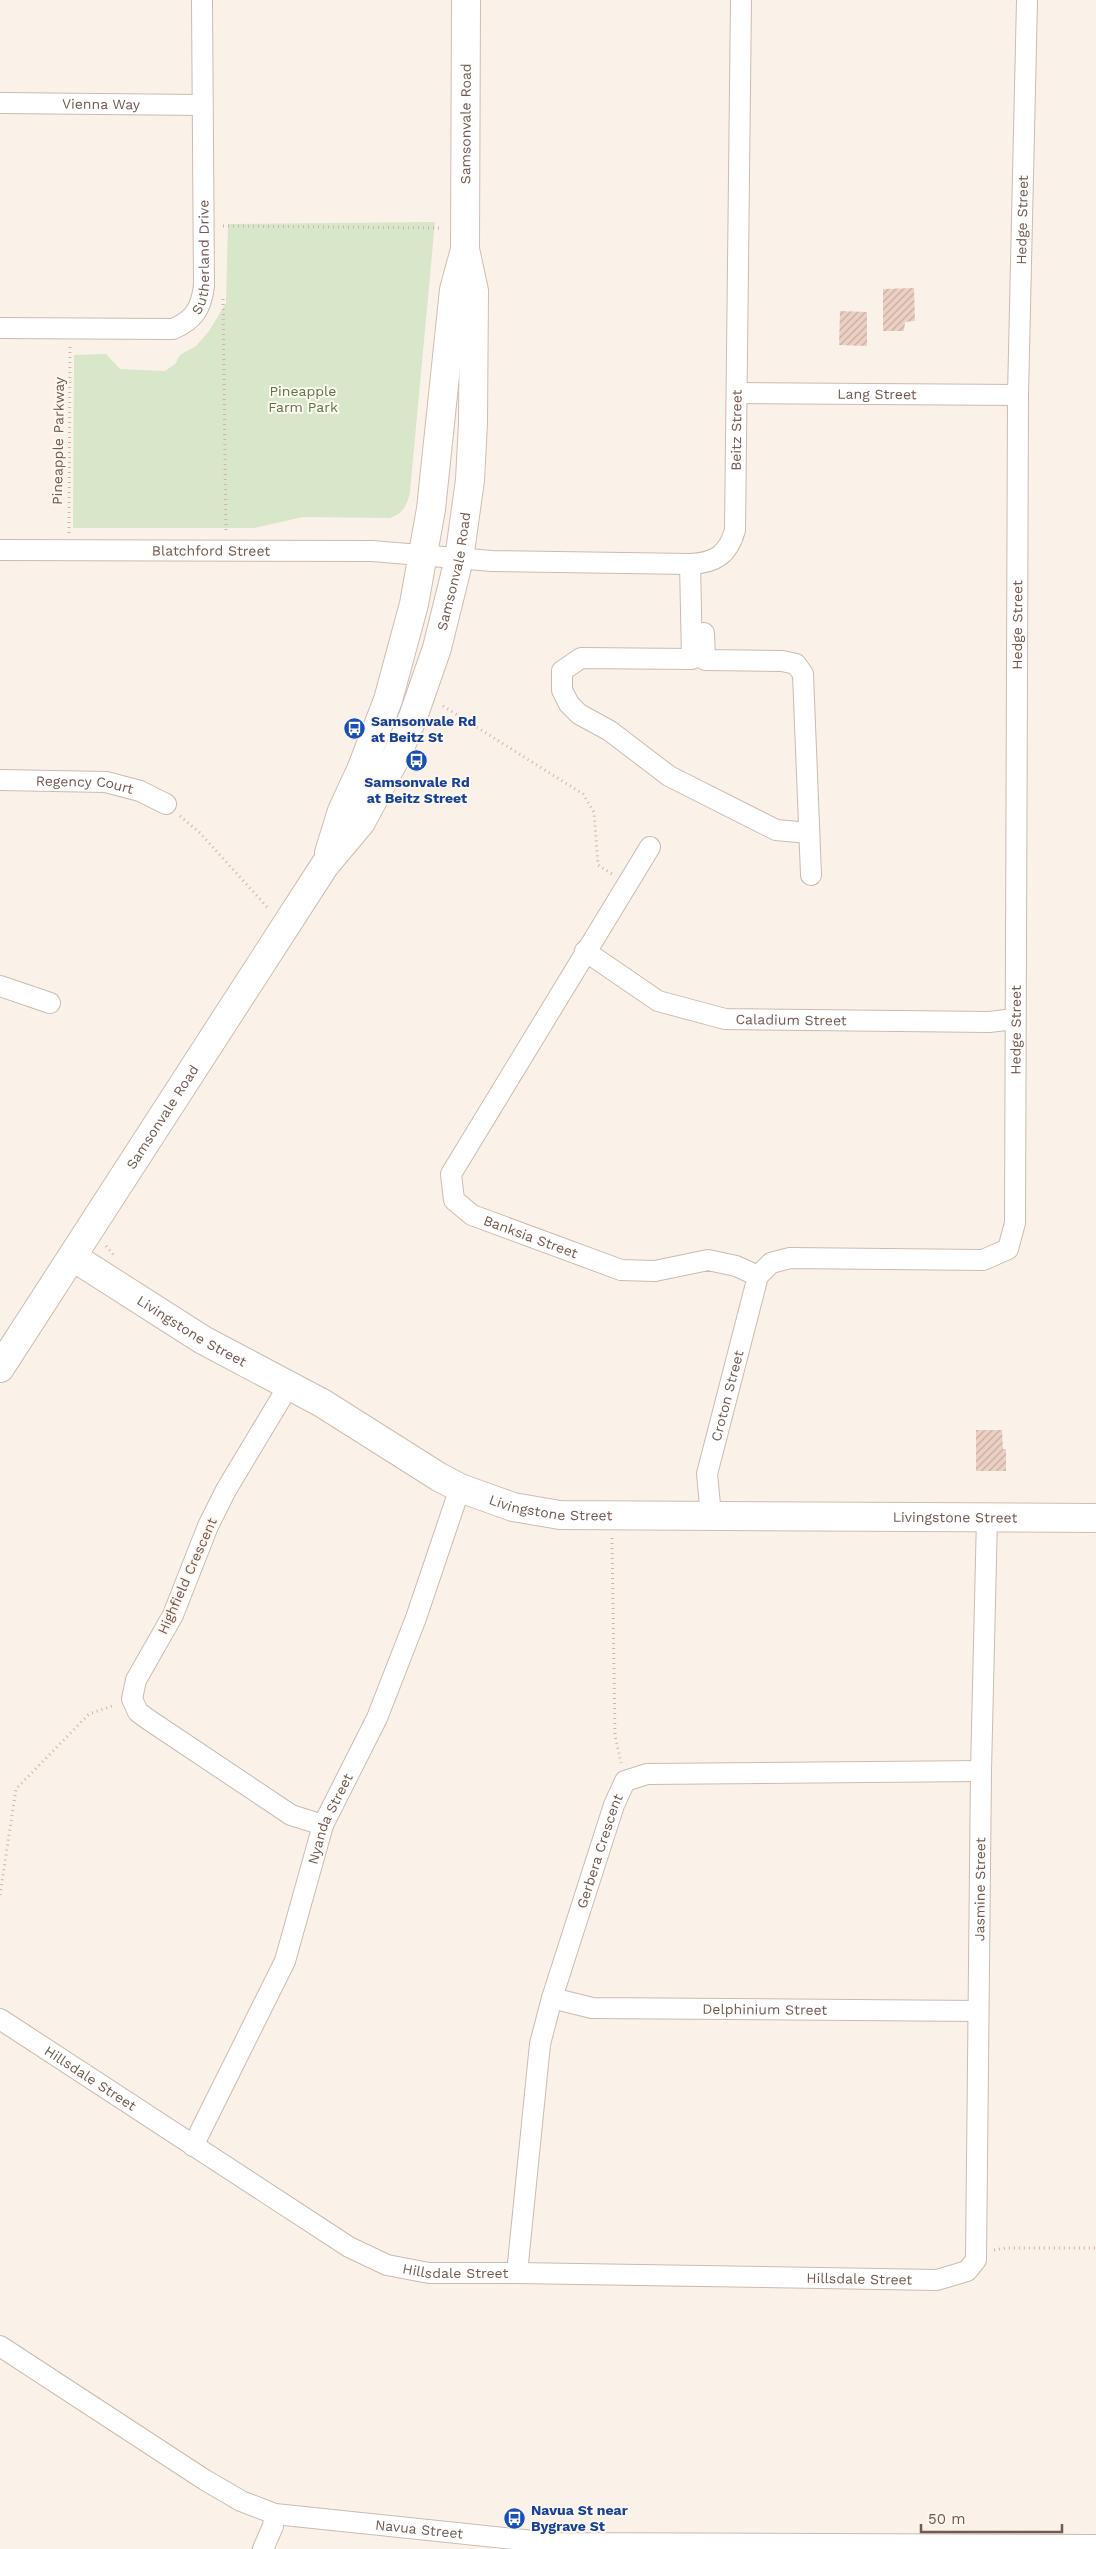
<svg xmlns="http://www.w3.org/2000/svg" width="1096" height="2549" font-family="'Work Sans',sans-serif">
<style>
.green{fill:#d8e7c9}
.building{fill:url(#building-hatch)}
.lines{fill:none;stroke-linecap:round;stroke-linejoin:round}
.street-casing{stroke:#ccbab0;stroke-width:22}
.secondary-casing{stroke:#d0bcb1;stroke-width:30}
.path{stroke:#d2b3a7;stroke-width:3;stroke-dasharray:1 4;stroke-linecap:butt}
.street{stroke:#fff;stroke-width:20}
.secondary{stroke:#fff;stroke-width:28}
.labels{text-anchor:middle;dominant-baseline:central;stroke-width:4;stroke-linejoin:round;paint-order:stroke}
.street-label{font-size:14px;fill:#73594f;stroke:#fdf7f0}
.park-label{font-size:14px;fill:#5b7748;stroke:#fdf7f0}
.transit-label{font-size:14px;font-weight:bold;fill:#164399;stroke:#fdf7f0;text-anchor:start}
</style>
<defs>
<pattern id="building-hatch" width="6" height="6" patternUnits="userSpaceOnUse" patternTransform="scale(1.25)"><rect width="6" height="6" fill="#edd0c4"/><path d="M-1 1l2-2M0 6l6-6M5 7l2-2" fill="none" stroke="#c4aca2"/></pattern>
</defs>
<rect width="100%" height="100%" fill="#faf2e9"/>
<path class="green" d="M 435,222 L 410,492 C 407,505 404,513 390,518 L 303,517 L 254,528 L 73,528 L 74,355 L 106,354 L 120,369 L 165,371 L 175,364 L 180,355 L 196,346 L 209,331 L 226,303 L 228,224 Z"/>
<path class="building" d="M 914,288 L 915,321 L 905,322 L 904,331 L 883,331 L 883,289 Z
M 840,311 L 867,312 L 867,346 L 839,345 Z
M 976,1430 L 1002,1430 L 1003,1449 L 1006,1449 L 1006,1471 L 976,1471 Z"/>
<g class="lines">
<defs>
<g id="street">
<path id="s1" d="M 0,103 L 202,105"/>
<path id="s2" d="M 0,328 L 173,329 C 194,320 201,309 204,286 L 202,0"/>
<path id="s3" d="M 737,393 L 1018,395"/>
<path id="s4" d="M 0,550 L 372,551 L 492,561 L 690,564 C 715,563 728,555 735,530 L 741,0"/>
<path d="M 690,564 L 692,659 L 581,658 L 562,671 L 562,690 L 569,704 L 579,714 L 610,731 L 669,776 L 776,830 L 809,833"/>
<path d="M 704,633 L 705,660 L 782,661 L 796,664 L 803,674 L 811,875"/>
<path id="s5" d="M 0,780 L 106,782 L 140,791 L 166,804"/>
<path id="s6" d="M 650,847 L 451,1174 L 454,1200 L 472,1215 L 621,1270 L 655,1271 L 708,1260 L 736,1266 L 758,1276"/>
<path id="s7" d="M 585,951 L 658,1001 L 725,1019 L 989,1022 L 1015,1019"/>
<path d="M 0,986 L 50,1003"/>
<path d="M 289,1385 L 226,1490 L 208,1526 L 173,1615 L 136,1680 L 132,1699 L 138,1712 L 149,1720 L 291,1815 L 323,1825"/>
<path id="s8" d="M 711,1515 L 707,1474 L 758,1276 L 771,1263 L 790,1258 L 983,1260 L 1008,1249 L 1015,1223 L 1018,395 L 1027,0"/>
<path id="s9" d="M 552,1998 L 592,2008 L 978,2011"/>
<path id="s10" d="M 0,2019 L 349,2247 L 387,2265 L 429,2273 L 517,2273 L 937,2280 L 967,2271 L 976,2260 L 981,1771 L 987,1517"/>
<path id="s11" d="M 193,2146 L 285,1961 L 323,1825 L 377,1718 L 416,1618 L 460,1488"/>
<path id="s12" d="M 517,2273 L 540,2044 L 552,1998 L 614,1805 L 625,1781 L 647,1774 L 981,1771"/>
<path id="s13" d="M 0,2346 L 205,2480 L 241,2501 L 275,2514 L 552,2543 L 1096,2545"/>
<path d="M 263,2549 L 273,2526 L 275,2514"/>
</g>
<g id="secondary">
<path d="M 329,853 L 342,811 L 361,770 L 388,700 L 414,604 L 431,509 L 454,290 L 464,253"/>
<path id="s14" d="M 73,1257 L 203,1340 L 322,1403 L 439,1477 L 460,1488 L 513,1507 L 560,1515 L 1096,1518"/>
<path id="s15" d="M 0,1368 L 325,865 L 361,822 L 396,757 L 413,717 L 437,648 L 459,559 L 470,480 L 473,423 L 474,291 L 465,249 L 466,0"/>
</g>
</defs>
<use href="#street" class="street-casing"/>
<use href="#secondary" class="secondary-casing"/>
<path class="path" d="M 223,226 L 441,228
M 223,299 L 226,533
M 69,533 L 70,347
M 443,706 L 583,794 L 594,812 L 598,865 L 612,874
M 180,816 L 200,833 L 268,908
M 106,1246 L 114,1255
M 612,1538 L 615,1736 L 621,1763
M 0,1895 L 16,1789 L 89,1714 L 115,1705
M 994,2250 L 1006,2248 L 1096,2248"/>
<use href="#street" class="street"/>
<use href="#secondary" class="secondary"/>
</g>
<defs>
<symbol id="bus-disc" viewBox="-11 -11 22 22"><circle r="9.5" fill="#1a4fb4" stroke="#fdf7f0"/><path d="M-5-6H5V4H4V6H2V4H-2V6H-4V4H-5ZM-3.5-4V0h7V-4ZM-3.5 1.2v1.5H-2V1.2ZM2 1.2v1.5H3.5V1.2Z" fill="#fff"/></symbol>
</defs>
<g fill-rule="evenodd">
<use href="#bus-disc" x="342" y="716" width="25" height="25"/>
<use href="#bus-disc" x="404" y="748" width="25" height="25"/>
<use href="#bus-disc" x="502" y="2506" width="25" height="25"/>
</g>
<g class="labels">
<g class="street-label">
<text stroke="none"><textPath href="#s1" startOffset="101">Vienna Way</textPath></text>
<text stroke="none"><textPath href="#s15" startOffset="1374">Samsonvale Road</textPath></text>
<text stroke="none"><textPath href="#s8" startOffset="1534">Hedge Street</textPath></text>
<text stroke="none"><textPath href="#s2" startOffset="258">Sutherland Drive</textPath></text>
<text stroke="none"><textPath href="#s3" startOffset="140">Lang Street</textPath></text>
<text stroke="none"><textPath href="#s4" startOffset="852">Beitz Street</textPath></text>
<text transform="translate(58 441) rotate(-89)">Pineapple Parkway</text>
<text stroke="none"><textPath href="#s4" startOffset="211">Blatchford Street</textPath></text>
<text stroke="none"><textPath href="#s15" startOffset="924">Samsonvale Road</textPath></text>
<text stroke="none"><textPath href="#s8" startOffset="1129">Hedge Street</textPath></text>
<text stroke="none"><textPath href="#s5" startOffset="85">Regency Court</textPath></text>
<text stroke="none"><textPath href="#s7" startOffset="224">Caladium Street</textPath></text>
<text stroke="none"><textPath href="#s8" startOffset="724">Hedge Street</textPath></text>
<text stroke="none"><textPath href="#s15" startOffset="299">Samsonvale Road</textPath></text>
<text stroke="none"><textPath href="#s6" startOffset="495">Banksia Street</textPath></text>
<text stroke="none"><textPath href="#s14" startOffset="140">Livingstone Street</textPath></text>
<text stroke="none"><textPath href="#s8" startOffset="122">Croton Street</textPath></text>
<text stroke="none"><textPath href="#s14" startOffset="545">Livingstone Street</textPath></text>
<text stroke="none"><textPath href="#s14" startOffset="950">Livingstone Street</textPath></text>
<text transform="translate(187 1576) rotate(-66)">Highfield Crescent</text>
<text stroke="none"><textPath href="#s11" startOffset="356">Nyanda Street</textPath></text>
<text stroke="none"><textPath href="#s12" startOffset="432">Gerbera Crescent</textPath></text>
<text stroke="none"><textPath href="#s10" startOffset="1426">Jasmine Street</textPath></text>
<text stroke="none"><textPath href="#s9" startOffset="214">Delphinium Street</textPath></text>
<text stroke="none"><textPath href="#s10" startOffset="108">Hillsdale Street</textPath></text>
<text stroke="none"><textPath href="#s10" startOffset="528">Hillsdale Street</textPath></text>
<text stroke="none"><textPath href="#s10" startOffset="932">Hillsdale Street</textPath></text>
<text stroke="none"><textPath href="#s13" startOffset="468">Navua Street</textPath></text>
</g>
<g class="park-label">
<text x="303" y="391">Pineapple<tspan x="303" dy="16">Farm Park</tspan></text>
</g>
<g class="transit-label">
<text x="371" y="721">Samsonvale Rd<tspan x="371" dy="16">at Beitz St</tspan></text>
<text x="417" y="782" text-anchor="middle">Samsonvale Rd<tspan x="417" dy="16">at Beitz Street</tspan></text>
<text x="531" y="2510">Navua St near<tspan x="531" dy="16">Bygrave St</tspan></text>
</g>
</g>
<path d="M921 2524v8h141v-8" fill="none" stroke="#73594f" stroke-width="2.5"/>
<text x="928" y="2524" font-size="15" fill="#73594f" stroke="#fdf7f0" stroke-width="4" paint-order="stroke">50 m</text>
</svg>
